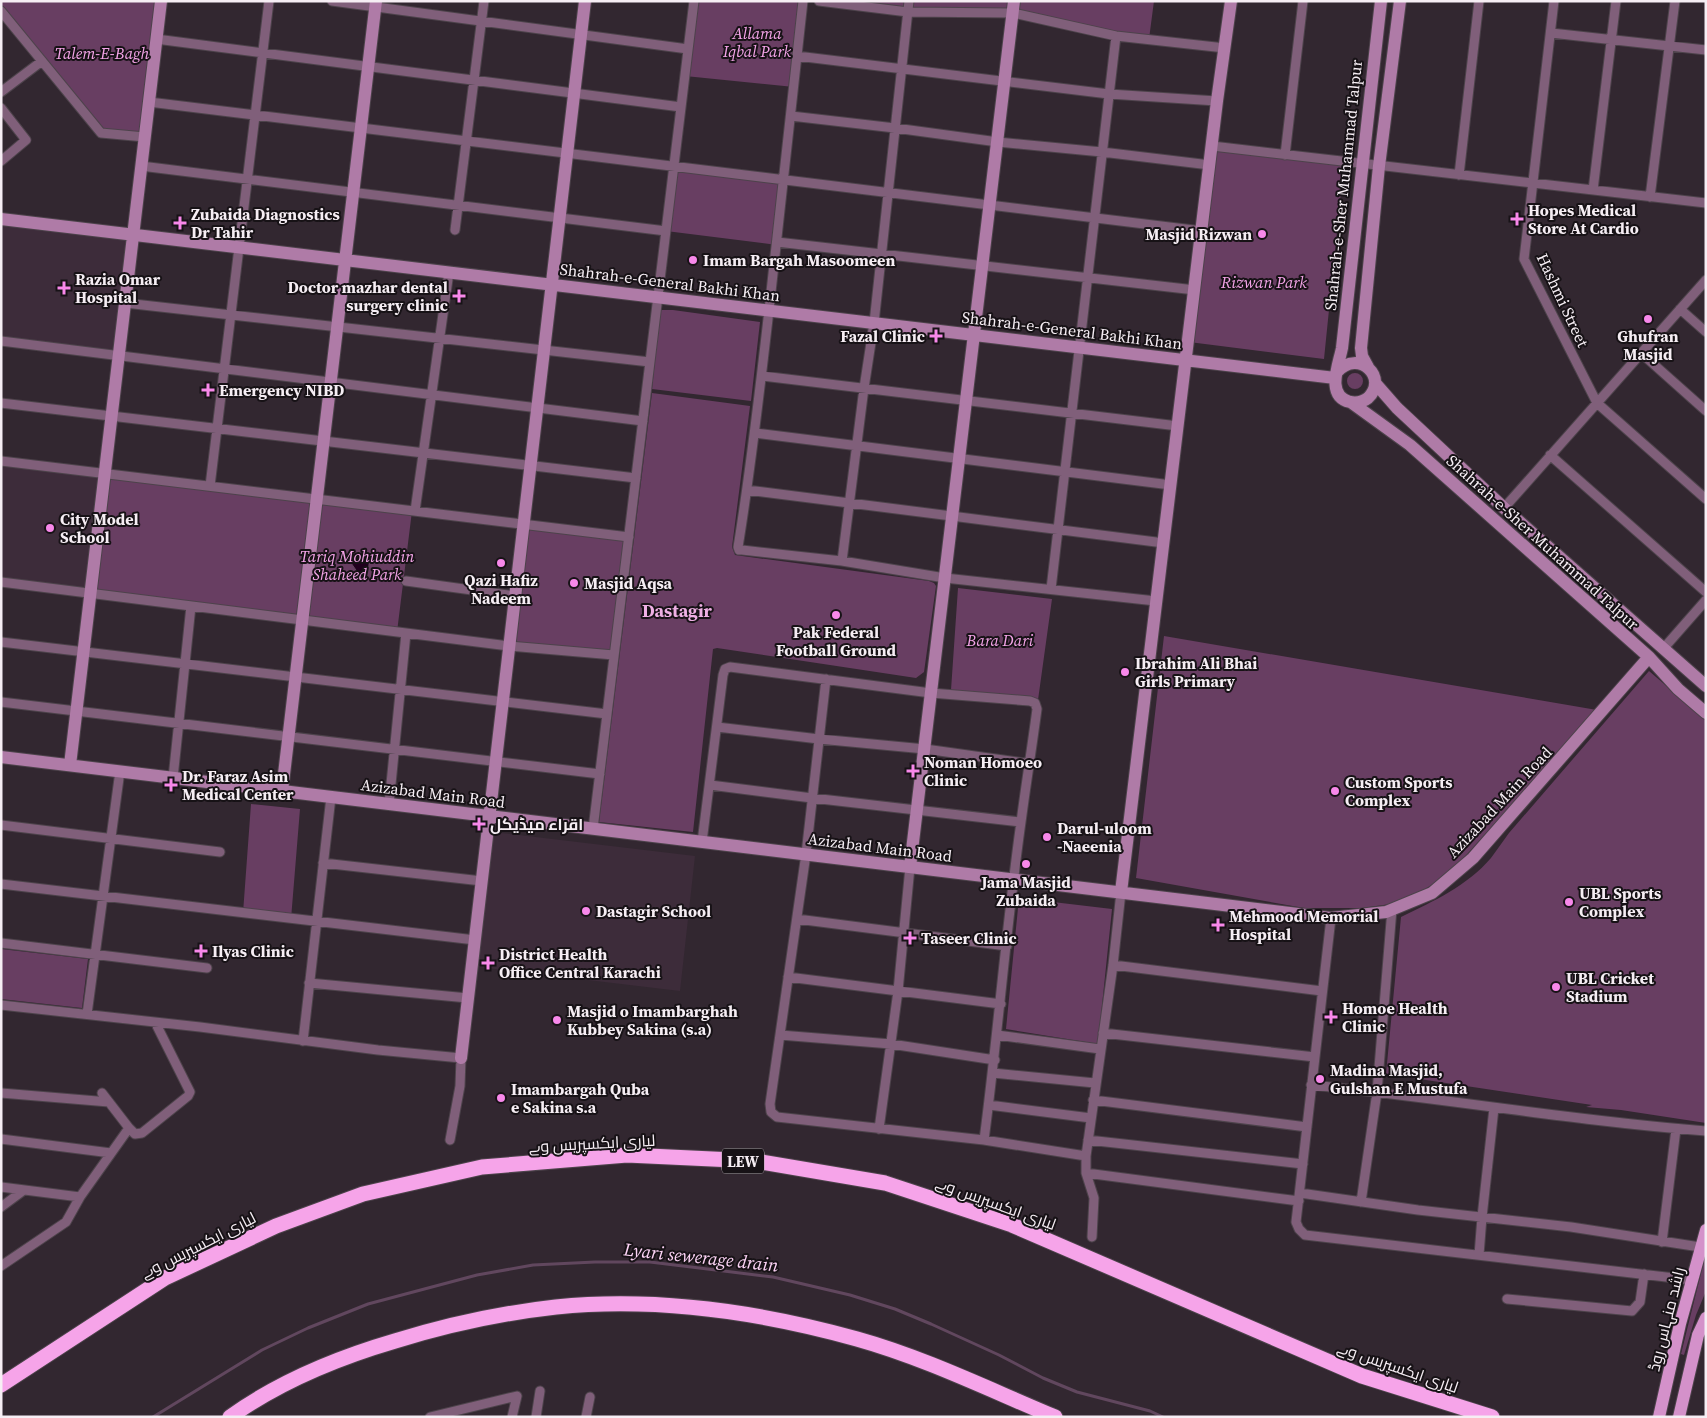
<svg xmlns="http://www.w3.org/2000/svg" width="1707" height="1418" font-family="'Source Serif 4',Cairo,serif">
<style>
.built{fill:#3d2c3a}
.green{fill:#683e62}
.water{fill:#21001e;stroke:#61475e}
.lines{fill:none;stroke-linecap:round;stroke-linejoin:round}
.stream{stroke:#61475e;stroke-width:3}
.street-casing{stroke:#4d434b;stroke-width:11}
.secondary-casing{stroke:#4d434b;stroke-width:14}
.primary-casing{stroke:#4d434b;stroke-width:14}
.highway-casing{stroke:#4d434b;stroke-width:17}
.street{stroke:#805f7a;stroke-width:9}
.secondary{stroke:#af7ba7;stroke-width:12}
.primary{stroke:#d491ca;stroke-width:12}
.highway{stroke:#f6a4e9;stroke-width:15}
.poi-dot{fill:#f888ea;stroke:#171216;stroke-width:2}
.labels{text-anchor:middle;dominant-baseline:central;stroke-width:4;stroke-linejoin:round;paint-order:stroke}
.shield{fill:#171216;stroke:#b3acb1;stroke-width:1}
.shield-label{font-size:15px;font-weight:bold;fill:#f6eef4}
.park-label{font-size:16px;font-style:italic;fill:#f4a4e8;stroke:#171216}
.street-label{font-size:16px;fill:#f6eef4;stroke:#171216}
.poi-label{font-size:16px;font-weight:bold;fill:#f6eef4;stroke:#171216;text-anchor:start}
.neighbourhood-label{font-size:18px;font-weight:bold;fill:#efb0e5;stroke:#171216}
.water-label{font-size:18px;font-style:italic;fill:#fed5f7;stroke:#171216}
</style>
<rect width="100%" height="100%" fill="#322730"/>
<path class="built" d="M 1,222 L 133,235 L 119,355 L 1,341 Z
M 1,461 L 105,474 L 90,594 L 1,582 Z
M 493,832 L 695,856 L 680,991 L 478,967 Z"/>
<path class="green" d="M 1,1 L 161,1 L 145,137 L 101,133 L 1,11 Z
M 694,1 L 803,1 L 794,87 L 685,76 Z
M 819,1 L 1154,1 L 1149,39 L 1013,13 L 908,12 Z
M 1212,146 L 1344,162 L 1324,359 L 1189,342 Z
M 674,166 L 785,180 L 777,245 L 666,231 Z
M 660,310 L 673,310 L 760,322 L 751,401 L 652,389 Z
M1347 381a8 8 0 1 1 16 0a8 8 0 1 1-16 0Z
M 652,393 L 750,406 L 732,547 L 735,555 L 929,581 L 934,583 L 936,586 L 924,672 L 916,678 L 717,648 L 713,649 L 693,832 L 599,822 Z
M 105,474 L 412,511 L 397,632 L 90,594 Z
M 524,524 L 629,537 L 614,655 L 509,646 Z
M 958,588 L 1052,599 L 1038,700 L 951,690 Z
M 1164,636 L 1597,710 L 1450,873 L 1405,902 L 1362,908 L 1304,908 L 1136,878 Z
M 1649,671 L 1706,720 L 1706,1123 L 1621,1110 L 1586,1107 L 1592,1105 L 1386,1074 L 1401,917 C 1434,901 1467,886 1491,858 C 1497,850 1503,841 1509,833 Z
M 251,804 L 300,809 L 291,919 L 243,913 Z
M 1019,898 L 1112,909 L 1098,1044 L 1006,1029 Z
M 1,949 L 88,959 L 82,1008 L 1,999 Z
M 1706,1253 L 1706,1291 L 1696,1315 L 1684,1355 L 1681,1354 Z"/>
<path class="water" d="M 362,553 L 364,558 L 369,561 L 369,566 L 365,568 L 362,572 L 358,573 L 351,563 L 351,560 L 357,558 Z"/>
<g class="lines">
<path class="stream" d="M 153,1417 L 262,1350 L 308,1328 L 368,1304 L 477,1275 L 533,1265 L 595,1262 L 650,1262 L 773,1277 L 850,1295 L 895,1309 L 931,1324 L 999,1355 L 1043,1378 L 1077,1392 L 1150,1411 L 1163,1417"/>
<defs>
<path id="street" d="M 332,1 L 688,49
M 803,1 C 792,104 780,207 769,310 C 760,389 751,468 738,547 L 739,550 L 742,550 L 842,561
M 819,1 L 908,12 L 1013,13 L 1116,36 L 1225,48
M 909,1 L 874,323 L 864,388 L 842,561 L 945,578 L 1156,601
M 1554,1 L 1524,259 L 1597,403 L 1706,499
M 1,11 L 101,133 L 145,137
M 1551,33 L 1706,50
M 156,39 L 681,107
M 797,56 L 1109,94 L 1217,101
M 1,92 L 42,61
M 149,102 L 1202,231
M 1,108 L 26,140 L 1,161
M 791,116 L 895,128 L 998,142 L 1102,152 L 1210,165
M 1212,146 L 1706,203
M 1285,155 L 1303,1
M 141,166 L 666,231
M 1459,175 L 1479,1
M 1593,190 L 1616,1
M 1650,197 L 1675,1
M 455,230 L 484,1
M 777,242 L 1195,290
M 125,303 L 650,362
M 1680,309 L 1706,332
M 1,341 L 643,421
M 1641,353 L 1706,411
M 762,376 L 1178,426
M 1,403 L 636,478
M 755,433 L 1171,485
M 1550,455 L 1706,592
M 1,461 L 629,537
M 210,486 L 269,1
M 747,490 L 1164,543
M 1504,508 L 1706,280
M 415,511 L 449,272
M 406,581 L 515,596
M 1,582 L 509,646 L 614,655
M 1051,589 L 1116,36
M 1,642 L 607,714
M 1663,649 L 1706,600
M 826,679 L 806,854 L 770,1104 L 771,1112 L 777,1117 L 984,1140 L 1086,1156
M 1,702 L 600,774
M 717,727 L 819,739 L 925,749 L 1031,764
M 173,778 L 191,606
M 710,785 L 812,798 L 1021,822
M 389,804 L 406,633
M 1,825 L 220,852
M 593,829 L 694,1
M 702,842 L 723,675 L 725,669 L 730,667 L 931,693 L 1030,701 L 1035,703 L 1037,709 C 1032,747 1026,784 1021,822 C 1006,928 998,1034 984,1140
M 323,863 L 482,881
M 1,884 L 475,940
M 1331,918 L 1296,1222 L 1299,1229 L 1305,1235 L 1692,1280
M 797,919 L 1007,946
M 1,943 L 207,968
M 1113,965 L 1322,991
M 788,977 L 1001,1004
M 309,983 L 468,998
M 1,1005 L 200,1027 L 378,1050 L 461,1058 L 460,1086 L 450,1140
M 87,1014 L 120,771
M 1103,1033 L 1315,1057
M 780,1035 L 891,1044 L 995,1060
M 997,1035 L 1100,1049
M 303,1041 L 331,797
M 993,1073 L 1095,1083
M 1311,1085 C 1443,1098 1574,1121 1706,1131
M 1,1093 L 109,1102
M 1093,1100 L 1307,1127
M 989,1105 L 1091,1118
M 129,1128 L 135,1134 L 142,1133 L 188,1096 L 190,1092 L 155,1022
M 879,1129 L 898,991 L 910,867
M 1,1139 L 111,1153
M 1088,1140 L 1303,1164
M 1086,1173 L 1299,1201
M 1,1187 L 80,1197
M 1300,1193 L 1418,1210 L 1571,1227 L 1700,1247
M 1361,1202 L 1377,1092 L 1392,909
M 1,1207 L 24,1190
M 1092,1237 L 1094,1198 L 1086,1173 L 1086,1156 L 1113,965 L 1121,892
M 1662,1242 L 1676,1129
M 1479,1255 L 1482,1217 L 1494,1108
M 1,1266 L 66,1222 L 80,1197 L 129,1128 L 102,1093
M 1507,1299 L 1632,1311 L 1640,1302 L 1644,1274
M 430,1417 L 517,1396 L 512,1417
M 536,1417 L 540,1391
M 586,1417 L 590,1397"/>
<path id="secondary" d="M 1,219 L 1335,378
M 1368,367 L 1362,356 L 1361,348 L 1379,166 L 1400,1
M 1337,372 C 1359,348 1389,378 1368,398 C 1363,402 1356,403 1350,402 C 1325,396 1339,364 1342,348 L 1381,1
M 1376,384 L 1397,408 L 1504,508 L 1706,686
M 1352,403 L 1410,445 L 1649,657 L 1678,689 L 1706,713
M 1,757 L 1331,918 L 1386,912 L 1432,893 L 1473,858 L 1649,657
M 70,765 L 161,1
M 282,791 L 376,1
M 910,867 L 1014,1
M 1121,892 L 1217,101 L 1231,1
M 461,1058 L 585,1"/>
<path id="primary" d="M 1659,1417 L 1680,1324 L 1706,1230
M 1679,1417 L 1698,1335 L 1706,1318"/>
<path id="highway" d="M 1,1385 L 165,1278 L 276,1226 L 363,1194 L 482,1167 L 627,1155 L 755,1161 L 885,1183 L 1012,1225 L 1362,1376 L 1492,1417
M 230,1417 C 279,1382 337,1358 395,1341 C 447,1325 502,1313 556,1307 C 656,1297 760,1312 857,1339 C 925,1358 990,1390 1055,1417"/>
</defs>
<use href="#street" class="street-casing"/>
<use href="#secondary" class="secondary-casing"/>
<use href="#primary" class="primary-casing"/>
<use href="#highway" class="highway-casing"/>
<use href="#street" class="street"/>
<use href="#secondary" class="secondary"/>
<use href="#primary" class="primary"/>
<use href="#highway" class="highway"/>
</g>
<g class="poi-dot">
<path d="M1514.5 211.5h5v5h5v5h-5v5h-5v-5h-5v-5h5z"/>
<path d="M177.5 215.5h5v5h5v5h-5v5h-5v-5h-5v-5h5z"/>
<circle cx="1262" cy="234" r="5"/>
<circle cx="693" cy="260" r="5"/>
<path d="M61.5 280.5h5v5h5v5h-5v5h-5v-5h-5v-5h5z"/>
<path d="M456.5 288.5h5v5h5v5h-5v5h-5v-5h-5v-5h5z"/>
<circle cx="1648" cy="319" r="5"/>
<path d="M933.5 328.5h5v5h5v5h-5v5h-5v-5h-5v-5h5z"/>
<path d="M205.5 382.5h5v5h5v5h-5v5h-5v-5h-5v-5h5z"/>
<circle cx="50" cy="528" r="5"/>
<circle cx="501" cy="563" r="5"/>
<circle cx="574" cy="583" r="5"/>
<circle cx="836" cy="615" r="5"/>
<circle cx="1125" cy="672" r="5"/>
<path d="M910.5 763.5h5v5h5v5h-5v5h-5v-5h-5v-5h5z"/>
<path d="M168.5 777.5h5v5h5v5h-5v5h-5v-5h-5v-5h5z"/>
<circle cx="1335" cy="791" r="5"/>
<path d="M476.5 816.5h5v5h5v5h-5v5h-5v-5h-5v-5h5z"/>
<circle cx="1047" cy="837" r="5"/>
<circle cx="1026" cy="864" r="5"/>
<circle cx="1569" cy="902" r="5"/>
<circle cx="586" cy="911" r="5"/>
<path d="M1215.5 917.5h5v5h5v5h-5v5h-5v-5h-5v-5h5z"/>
<path d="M907.5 930.5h5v5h5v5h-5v5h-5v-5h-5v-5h5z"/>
<path d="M198.5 943.5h5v5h5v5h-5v5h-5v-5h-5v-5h5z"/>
<path d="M485.5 955.5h5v5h5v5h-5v5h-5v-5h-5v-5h5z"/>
<circle cx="1556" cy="987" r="5"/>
<path d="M1328.5 1009.5h5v5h5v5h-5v5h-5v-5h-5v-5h5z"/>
<circle cx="557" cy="1020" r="5"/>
<circle cx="1320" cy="1079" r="5"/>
<circle cx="501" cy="1098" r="5"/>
</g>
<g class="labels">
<rect class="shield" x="722" y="1148.5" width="42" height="25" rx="4"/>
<g class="shield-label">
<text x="743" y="1161">LEW</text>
</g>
<g class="park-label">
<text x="757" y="33">Allama<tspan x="757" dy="18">Iqbal Park</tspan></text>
<text x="102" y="53">Talem-E-Bagh</text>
<text x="1264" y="282">Rizwan Park</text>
<text x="357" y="556">Tariq Mohiuddin<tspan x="357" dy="18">Shaheed Park</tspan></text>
<text x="1000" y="640">Bara Dari</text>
</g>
<g class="street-label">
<text transform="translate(1343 185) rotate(-84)">Shahrah-e-Sher Muhammad Talpur</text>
<text transform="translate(670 282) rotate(7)">Shahrah-e-General Bakhi Khan</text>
<text transform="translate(1563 300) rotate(65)">Hashmi Street</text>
<text transform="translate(1072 330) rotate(7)">Shahrah-e-General Bakhi Khan</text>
<text transform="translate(1543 542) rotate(42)">Shahrah-e-Sher Muhammad Talpur</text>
<text transform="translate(433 793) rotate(7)">Azizabad Main Road</text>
<text transform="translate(1499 802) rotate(-47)">Azizabad Main Road</text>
<text transform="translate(880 847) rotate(7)">Azizabad Main Road</text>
<text transform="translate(592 1143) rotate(-3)">لیاری ایکسپریس وے</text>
<text transform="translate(996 1203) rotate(20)">لیاری ایکسپریس وے</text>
<text transform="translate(198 1245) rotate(-27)">لیاری ایکسپریس وے</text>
<text transform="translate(1666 1319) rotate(-76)">راشد منہاس روڈ</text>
<text transform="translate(1398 1367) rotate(19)">لیاری ایکسپریس وے</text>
</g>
<g class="poi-label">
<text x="1528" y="210">Hopes Medical<tspan x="1528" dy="18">Store At Cardio</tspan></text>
<text x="191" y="214">Zubaida Diagnostics<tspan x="191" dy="18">Dr Tahir</tspan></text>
<text x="1252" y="234" text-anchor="end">Masjid Rizwan</text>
<text x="703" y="260">Imam Bargah Masoomeen</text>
<text x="75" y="279">Razia Omar<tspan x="75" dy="18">Hospital</tspan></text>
<text x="448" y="287" text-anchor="end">Doctor mazhar dental<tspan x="448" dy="18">surgery clinic</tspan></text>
<text x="925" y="336" text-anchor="end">Fazal Clinic</text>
<text x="1648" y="336" text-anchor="middle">Ghufran<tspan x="1648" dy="18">Masjid</tspan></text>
<text x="219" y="390">Emergency NIBD</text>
<text x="60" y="519">City Model<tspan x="60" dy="18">School</tspan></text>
<text x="501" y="580" text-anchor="middle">Qazi Hafiz<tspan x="501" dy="18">Nadeem</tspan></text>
<text x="584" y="583">Masjid Aqsa</text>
<text x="836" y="632" text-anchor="middle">Pak Federal<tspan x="836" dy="18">Football Ground</tspan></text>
<text x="1135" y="663">Ibrahim Ali Bhai<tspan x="1135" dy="18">Girls Primary</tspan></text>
<text x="924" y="762">Noman Homoeo<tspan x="924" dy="18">Clinic</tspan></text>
<text x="182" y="776">Dr. Faraz Asim<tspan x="182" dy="18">Medical Center</tspan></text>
<text x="1345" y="782">Custom Sports<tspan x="1345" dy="18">Complex</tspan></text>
<text x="490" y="824">اقراء میڈیکل</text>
<text x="1057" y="828">Darul-uloom<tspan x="1057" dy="18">-Naeenia</tspan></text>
<text x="1026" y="882" text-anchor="middle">Jama Masjid<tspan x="1026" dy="18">Zubaida</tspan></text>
<text x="1579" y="893">UBL Sports<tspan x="1579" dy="18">Complex</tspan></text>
<text x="596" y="911">Dastagir School</text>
<text x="1229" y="916">Mehmood Memorial<tspan x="1229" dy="18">Hospital</tspan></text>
<text x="921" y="938">Taseer Clinic</text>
<text x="212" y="951">Ilyas Clinic</text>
<text x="499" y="954">District Health<tspan x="499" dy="18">Office Central Karachi</tspan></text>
<text x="1566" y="978">UBL Cricket<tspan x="1566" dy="18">Stadium</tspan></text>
<text x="1342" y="1008">Homoe Health<tspan x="1342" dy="18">Clinic</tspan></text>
<text x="567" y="1011">Masjid o Imambarghah<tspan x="567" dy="18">Kubbey Sakina (s.a)</tspan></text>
<text x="1330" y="1070">Madina Masjid,<tspan x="1330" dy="18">Gulshan E Mustufa</tspan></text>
<text x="511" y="1089">Imambargah Quba<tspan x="511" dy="18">e Sakina s.a</tspan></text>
</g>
<g class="neighbourhood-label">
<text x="677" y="610">Dastagir</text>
</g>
<g class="water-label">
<text transform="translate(701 1257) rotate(6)">Lyari sewerage drain</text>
</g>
</g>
<rect width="1707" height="1418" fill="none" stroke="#f6eef4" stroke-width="5"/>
</svg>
